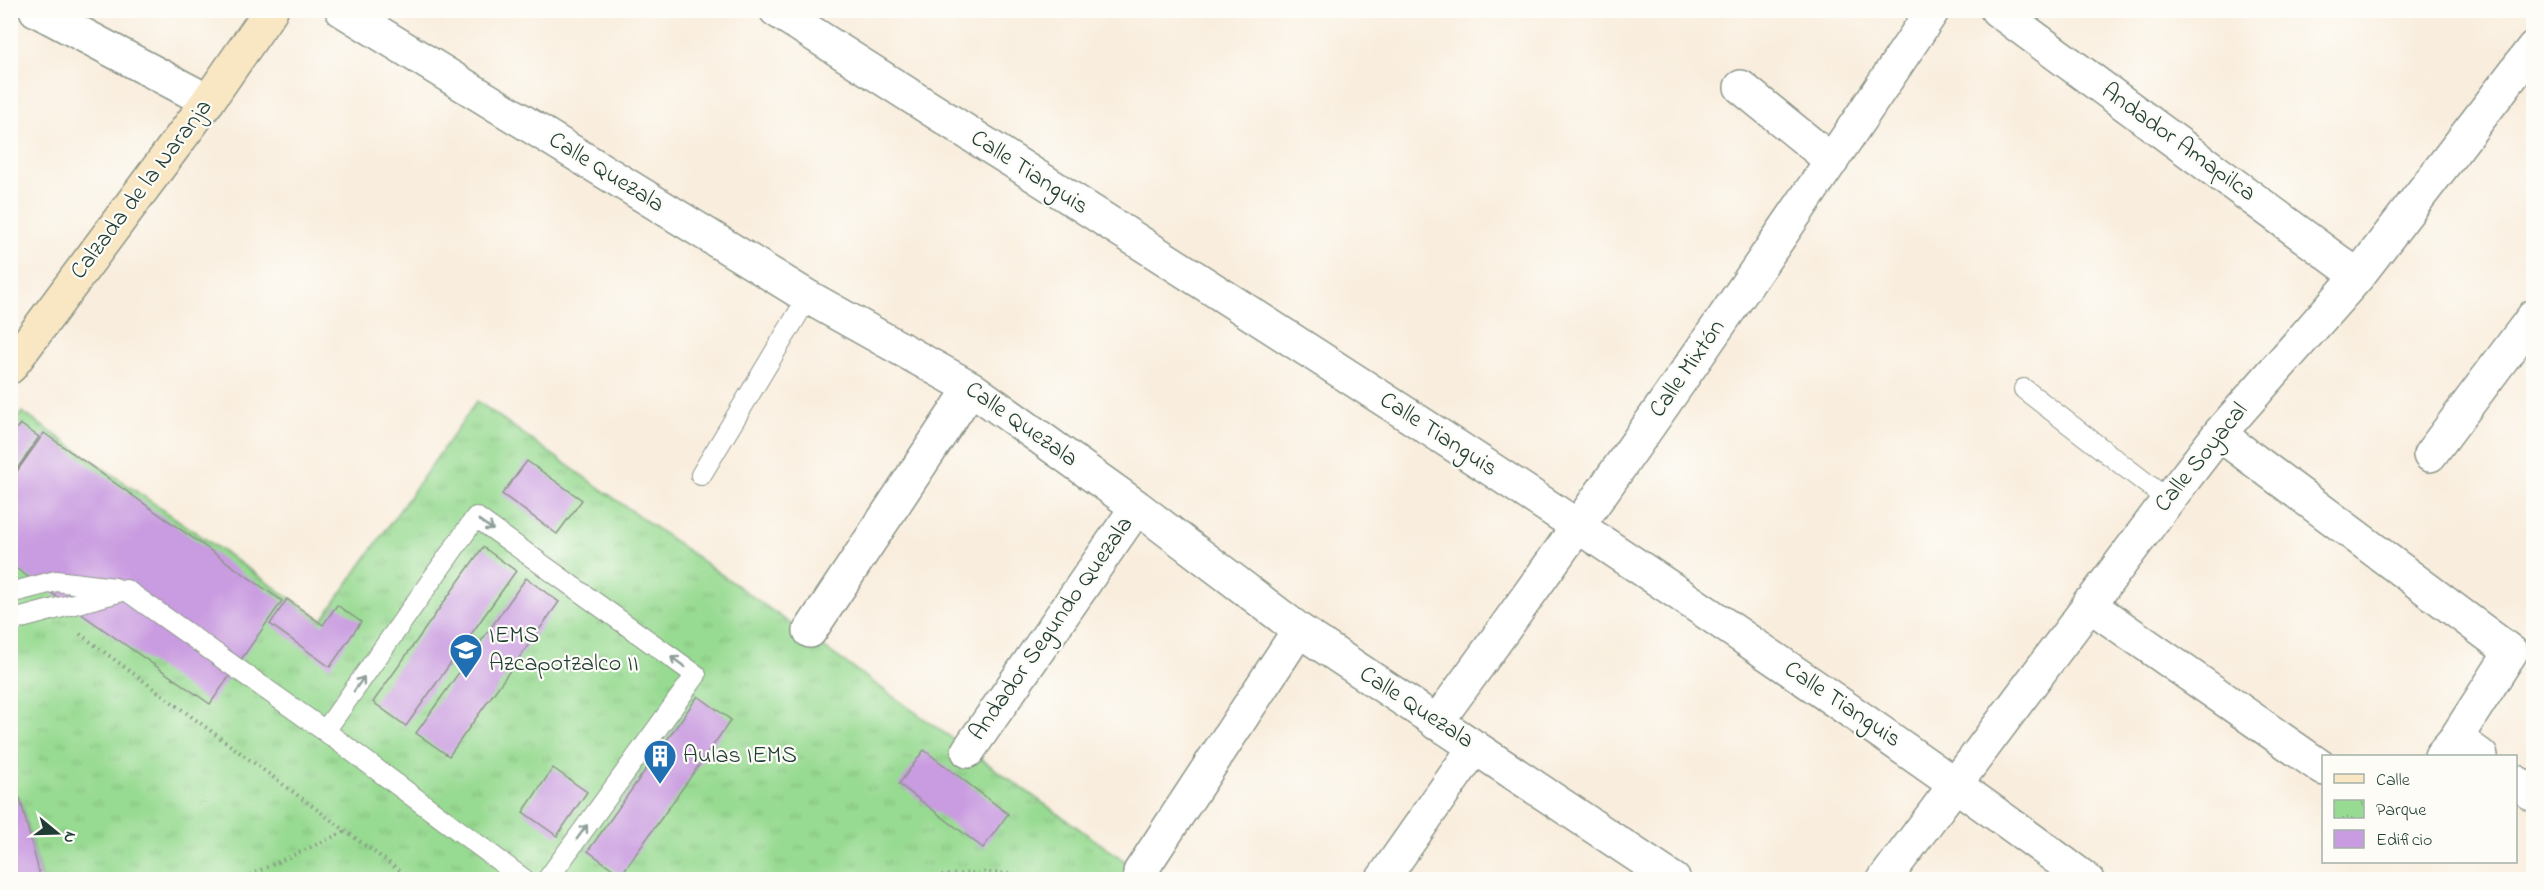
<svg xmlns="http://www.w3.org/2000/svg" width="2544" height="890" font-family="'Indie Flower',sans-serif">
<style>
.park{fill:url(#park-tufts);stroke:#5b8c62;stroke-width:1.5}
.building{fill:#c99be0}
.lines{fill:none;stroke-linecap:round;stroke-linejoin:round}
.service-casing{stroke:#8c9689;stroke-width:22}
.minor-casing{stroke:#8c9689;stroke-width:36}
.secondary-casing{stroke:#8c9689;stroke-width:36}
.path{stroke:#8c9689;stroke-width:4;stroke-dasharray:1.5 4.5;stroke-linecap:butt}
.service{stroke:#fff;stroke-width:20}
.minor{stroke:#fff;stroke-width:33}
.secondary{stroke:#f9e7c3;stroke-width:33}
.oneway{stroke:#8f9e9a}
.labels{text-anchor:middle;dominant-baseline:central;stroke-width:4.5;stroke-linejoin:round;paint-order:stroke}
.street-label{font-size:24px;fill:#1f3d34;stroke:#fdfcf7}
.poi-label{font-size:24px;fill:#1f3d34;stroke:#fdfcf7;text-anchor:start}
</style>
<defs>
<pattern id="park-tufts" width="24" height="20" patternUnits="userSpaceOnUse" patternTransform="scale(1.5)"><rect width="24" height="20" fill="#97da91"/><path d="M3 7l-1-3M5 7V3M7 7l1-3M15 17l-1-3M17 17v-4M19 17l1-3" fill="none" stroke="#82bc7e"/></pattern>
</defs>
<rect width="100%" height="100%" fill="#fdfcf7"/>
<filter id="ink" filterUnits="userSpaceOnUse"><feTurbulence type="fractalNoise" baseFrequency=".0167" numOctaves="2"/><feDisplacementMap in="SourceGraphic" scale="12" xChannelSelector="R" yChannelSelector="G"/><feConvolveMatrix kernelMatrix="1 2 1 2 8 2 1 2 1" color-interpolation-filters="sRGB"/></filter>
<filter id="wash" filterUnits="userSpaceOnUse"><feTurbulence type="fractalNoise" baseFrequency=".008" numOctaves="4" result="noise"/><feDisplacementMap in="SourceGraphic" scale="24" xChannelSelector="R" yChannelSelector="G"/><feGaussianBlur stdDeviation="1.35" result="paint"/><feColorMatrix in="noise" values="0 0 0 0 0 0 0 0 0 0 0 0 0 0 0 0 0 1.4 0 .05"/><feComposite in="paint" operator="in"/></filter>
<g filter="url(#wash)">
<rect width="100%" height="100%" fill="#f9eede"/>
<path class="park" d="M 477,401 L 1150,879 L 41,879 L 20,798 L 11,800 L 10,429 L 22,412 L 322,620 Z"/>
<g id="blocks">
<path class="building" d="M 20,424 L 39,437 L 10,479 L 10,437 Z
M 44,433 L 282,601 L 210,704 L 10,564 L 10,481 Z
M 527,461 L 582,500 L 557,534 L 502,494 Z
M 483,547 L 516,571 L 406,726 L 373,702 Z
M 526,578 L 559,602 L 449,756 L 416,733 Z
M 287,599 L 323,625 L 337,605 L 361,622 L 330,667 L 270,624 Z
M 698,696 L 731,720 L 621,875 L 588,851 Z
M 924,750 L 1008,814 L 983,848 L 899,784 Z
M 553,768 L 587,792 L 557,836 L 523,812 Z
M 20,798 L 41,880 L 10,880 L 10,800 Z"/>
</g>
</g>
<g filter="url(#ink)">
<use href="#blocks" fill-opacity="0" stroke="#8c9689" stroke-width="1.5"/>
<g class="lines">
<defs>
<path id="service" d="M 2024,389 L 2168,500
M 701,475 L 808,297
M 10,593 L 56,581 L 115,588
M 10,621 L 126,590 L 325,731 L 525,880
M 325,731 L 476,517 L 696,675 L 547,880"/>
<path id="minor" d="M 36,10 L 208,101
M 342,10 L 808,297 L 971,388 L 1137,507 L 1299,630 L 1674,880
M 776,10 C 1217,293 1664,569 2087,880
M 1997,10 L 2358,276
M 1741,87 L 1832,161
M 2219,434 L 2511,652 L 2456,738 L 2441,756
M 2430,455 L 2534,316
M 2088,604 L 2324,769
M 810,631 L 971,388
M 1436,723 C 1607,489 1772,251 1933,10
M 2456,738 L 2481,756
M 968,751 L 1137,507
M 2516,782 L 2534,795
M 1140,872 L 1299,630
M 1382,880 L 1475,747
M 1884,880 L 2168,500 L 2219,434 L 2358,276 L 2534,47"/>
<path id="secondary" d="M 10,367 L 208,101 L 271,10"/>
</defs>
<use href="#service" class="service-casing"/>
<use href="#minor" class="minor-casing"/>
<use href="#secondary" class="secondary-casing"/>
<path class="path" d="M 80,634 L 412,880
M 239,880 L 346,831
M 918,880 C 960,872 1001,869 1043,880"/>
<use href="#service" class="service"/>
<use href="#minor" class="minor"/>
<use href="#secondary" class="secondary"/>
</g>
<defs><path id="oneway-shaft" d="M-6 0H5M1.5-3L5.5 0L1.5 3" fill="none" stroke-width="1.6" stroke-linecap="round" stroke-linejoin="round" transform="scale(1.5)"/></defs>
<g class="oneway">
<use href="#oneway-shaft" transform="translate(486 525) rotate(35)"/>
<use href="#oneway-shaft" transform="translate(678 662) rotate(-144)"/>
<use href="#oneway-shaft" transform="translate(359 684) rotate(-55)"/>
<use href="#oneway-shaft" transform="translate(582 832) rotate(-54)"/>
</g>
</g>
<defs>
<symbol id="school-pin" viewBox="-11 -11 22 30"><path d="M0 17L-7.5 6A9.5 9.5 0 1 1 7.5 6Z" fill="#1f6fb2" stroke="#fdfcf7"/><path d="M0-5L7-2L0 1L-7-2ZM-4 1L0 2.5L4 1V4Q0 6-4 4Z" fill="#fff"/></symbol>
<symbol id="building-pin" viewBox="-11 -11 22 30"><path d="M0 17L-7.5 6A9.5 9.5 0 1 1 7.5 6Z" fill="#1f6fb2" stroke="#fdfcf7"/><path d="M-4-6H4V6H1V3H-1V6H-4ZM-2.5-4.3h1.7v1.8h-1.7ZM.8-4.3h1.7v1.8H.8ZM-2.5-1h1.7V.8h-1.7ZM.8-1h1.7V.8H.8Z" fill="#fff"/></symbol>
</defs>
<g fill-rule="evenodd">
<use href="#school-pin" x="447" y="631" width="38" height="52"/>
<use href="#building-pin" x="641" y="737" width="38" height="52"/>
</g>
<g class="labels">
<g class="street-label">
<text transform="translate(2178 143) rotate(36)">Andador Amapilca</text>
<text transform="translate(606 173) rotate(32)">Calle Quezala</text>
<text transform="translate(1029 173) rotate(33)">Calle Tianguis</text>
<text transform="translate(142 190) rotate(-53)">Calzada de la Naranja</text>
<text transform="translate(1688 369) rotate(-55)">Calle Mixtón</text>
<text transform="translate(1021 425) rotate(35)">Calle Quezala</text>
<text transform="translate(1438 435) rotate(33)">Calle Tianguis</text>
<text transform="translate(2202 458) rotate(-51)">Calle Soyacal</text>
<text transform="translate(1052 629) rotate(-55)">Andador Segundo Quezala</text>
<text transform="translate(1842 705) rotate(34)">Calle Tianguis</text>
<text transform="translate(1416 708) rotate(33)">Calle Quezala</text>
</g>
<g class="poi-label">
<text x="489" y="636">IEMS<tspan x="489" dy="28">Azcapotzalco II</tspan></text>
<text x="683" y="756">Aulas IEMS</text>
</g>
</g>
<rect width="2544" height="890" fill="none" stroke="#fdfcf7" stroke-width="36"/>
<rect x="2322" y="755" width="195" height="108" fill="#fdfcf7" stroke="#a4b0a9" stroke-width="1.5"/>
<rect x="2334" y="774" width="30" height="9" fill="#f9e7c3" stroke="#a4b0a9" stroke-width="1.5"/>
<text x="2376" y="785" font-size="18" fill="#1f3d34">Calle</text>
<rect x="2334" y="800" width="30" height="18" fill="url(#park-tufts)" stroke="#a4b0a9" stroke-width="1.5"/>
<text x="2376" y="815" font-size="18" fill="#1f3d34">Parque</text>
<rect x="2334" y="830" width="30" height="18" fill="#c99be0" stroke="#a4b0a9" stroke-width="1.5"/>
<text x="2376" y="845" font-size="18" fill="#1f3d34">Edificio</text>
<g transform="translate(57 833) rotate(109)" stroke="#fdfcf7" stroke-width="4.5" paint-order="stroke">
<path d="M0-4.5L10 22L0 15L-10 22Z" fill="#1f3d34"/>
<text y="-9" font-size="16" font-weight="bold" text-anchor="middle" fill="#1f3d34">N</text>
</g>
</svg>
